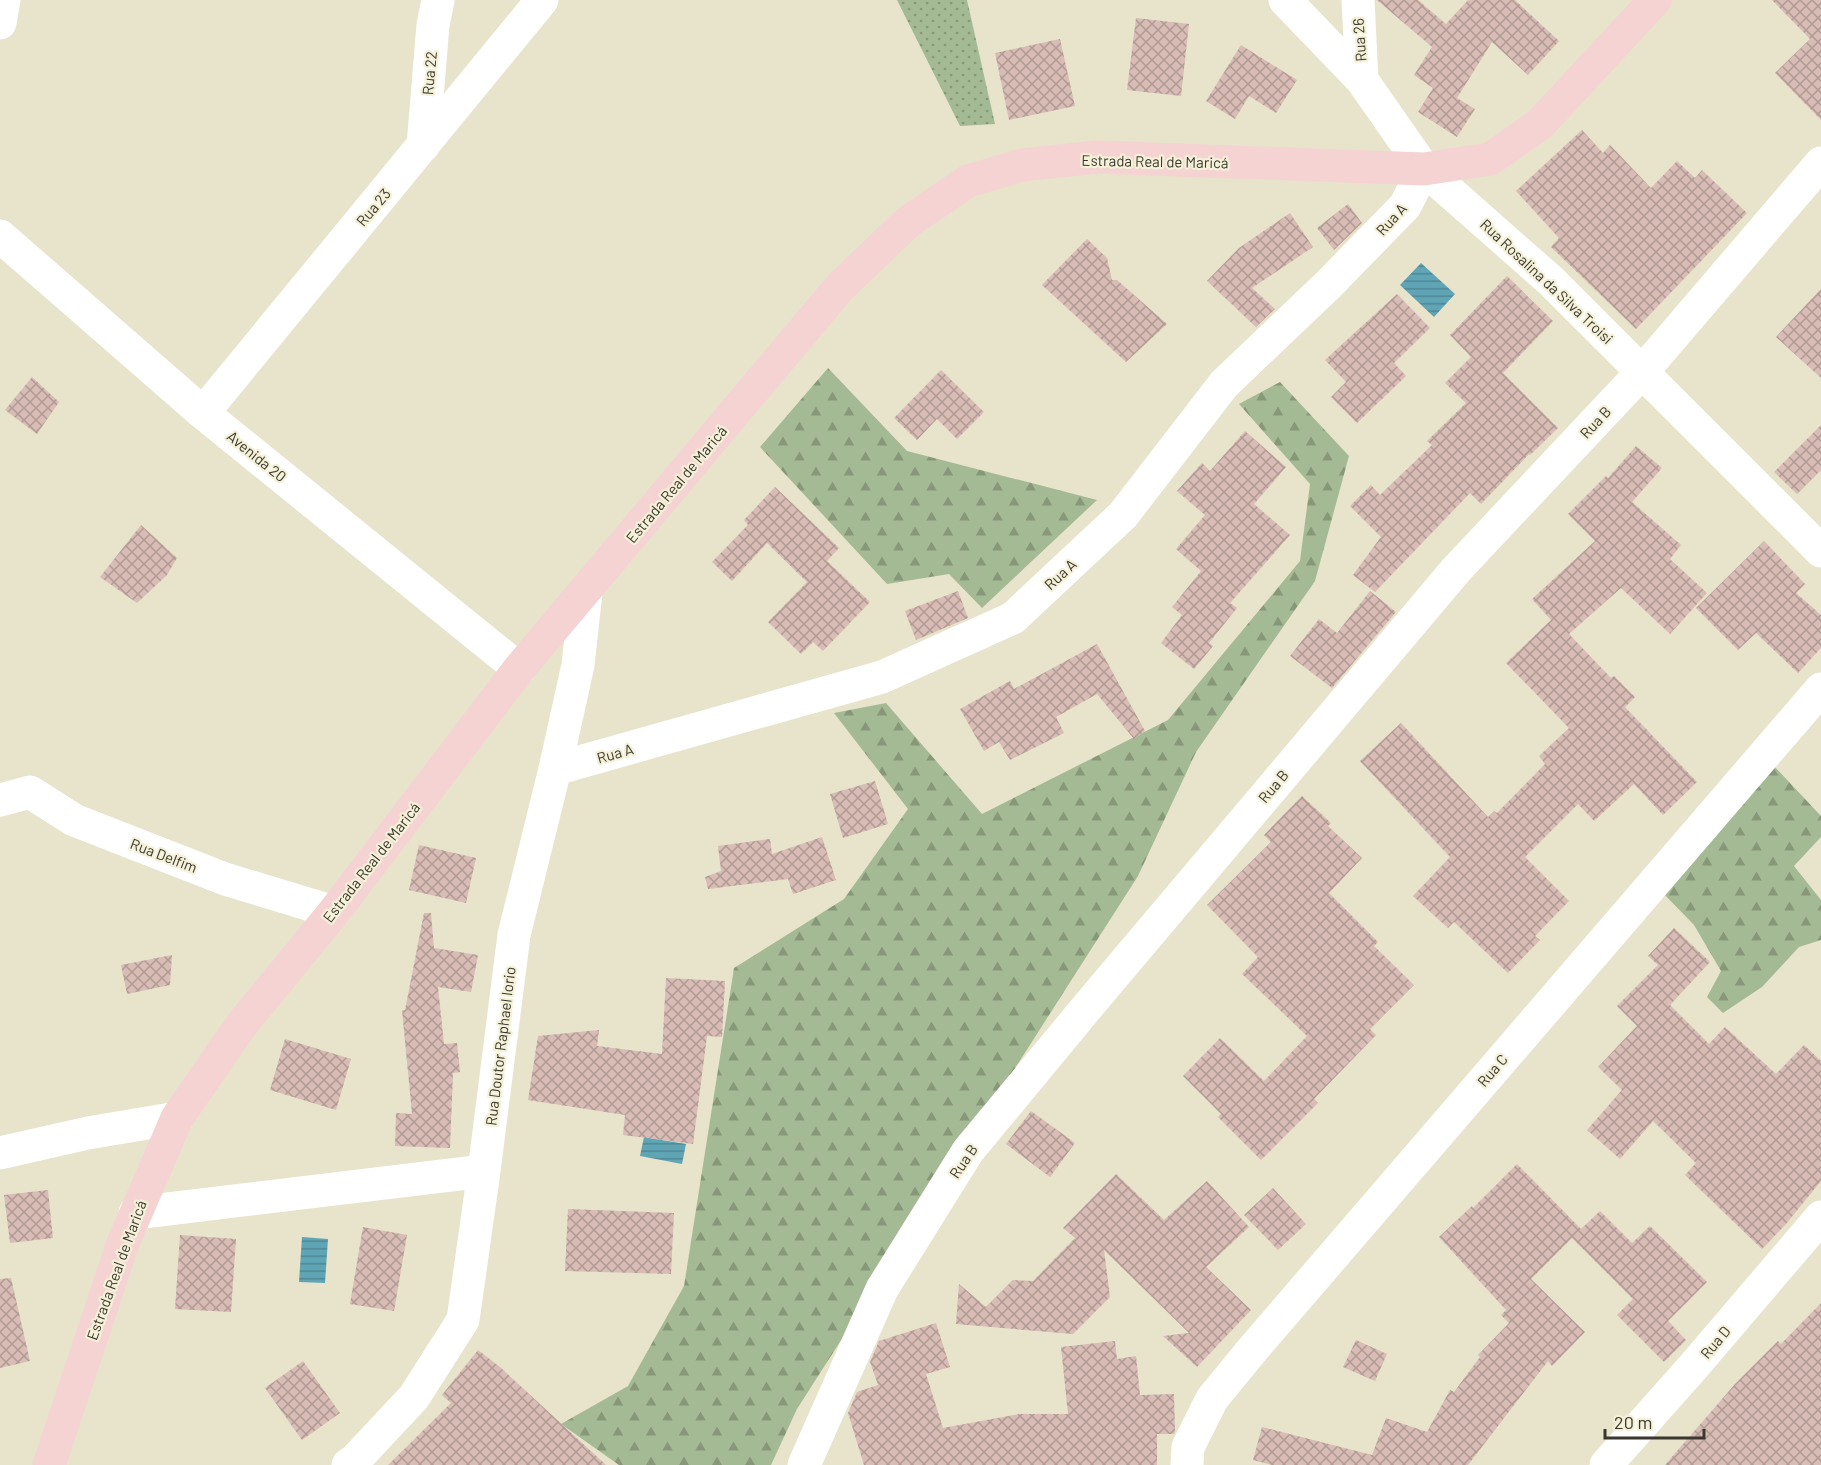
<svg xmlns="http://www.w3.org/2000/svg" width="1821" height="1465" font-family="Barlow,sans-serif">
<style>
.grass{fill:url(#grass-dots)}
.forest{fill:url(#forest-firs)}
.water{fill:url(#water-rules)}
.building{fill:url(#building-cross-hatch)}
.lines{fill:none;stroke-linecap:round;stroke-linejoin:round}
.minor{stroke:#fff;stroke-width:33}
.secondary{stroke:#f4d3d2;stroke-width:33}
.labels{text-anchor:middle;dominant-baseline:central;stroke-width:4.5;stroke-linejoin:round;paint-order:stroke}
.street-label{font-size:15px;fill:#39372e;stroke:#f5f1d8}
</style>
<defs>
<pattern id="grass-dots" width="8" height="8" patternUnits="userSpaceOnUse" patternTransform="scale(1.5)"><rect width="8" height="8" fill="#a4ba94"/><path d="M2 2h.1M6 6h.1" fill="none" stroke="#879879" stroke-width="1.8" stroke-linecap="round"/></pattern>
<pattern id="forest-firs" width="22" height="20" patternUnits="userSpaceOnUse" patternTransform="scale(1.5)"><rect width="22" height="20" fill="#a4ba94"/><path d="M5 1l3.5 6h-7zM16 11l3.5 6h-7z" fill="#879879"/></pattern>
<pattern id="water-rules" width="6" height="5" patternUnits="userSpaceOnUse" patternTransform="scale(1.5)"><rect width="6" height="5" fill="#60a5b5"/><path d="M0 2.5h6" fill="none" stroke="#508794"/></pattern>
<pattern id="building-cross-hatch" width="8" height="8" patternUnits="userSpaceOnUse" patternTransform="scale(1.5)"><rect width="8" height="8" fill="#d8bcb5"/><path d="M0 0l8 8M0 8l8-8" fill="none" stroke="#b09a94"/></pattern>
</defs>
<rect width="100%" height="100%" fill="#e8e3cb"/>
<path class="grass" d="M 897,0 L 967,0 L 995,124 L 960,126 Z"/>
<path class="forest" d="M 828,368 L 907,451 L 1097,500 L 982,608 L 949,574 L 887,584 L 760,447 Z
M 1280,382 L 1349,456 L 1315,581 L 1196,752 L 1138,876 L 797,1409 L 771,1465 L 619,1465 L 561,1424 L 628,1386 L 684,1286 L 734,968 L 844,899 L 908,809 L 834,713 L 886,703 L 982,814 L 1168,720 L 1300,561 L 1310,484 L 1239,404 Z
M 1774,766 L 1821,816 L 1821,837 L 1794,866 L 1821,900 L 1821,940 L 1799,947 L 1762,987 L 1723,1013 L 1707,997 L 1721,971 L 1694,925 L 1660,890 Z"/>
<path class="water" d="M 1421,263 L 1455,294 L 1434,317 L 1400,285 Z
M 644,1137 L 686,1144 L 682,1164 L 640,1156 Z
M 302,1237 L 328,1239 L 325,1283 L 299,1282 Z"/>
<path class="building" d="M 1377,0 L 1418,0 L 1446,24 L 1468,0 L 1515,0 L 1559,41 L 1528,75 L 1492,42 L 1457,98 L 1475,109 L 1457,137 L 1418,112 L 1433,88 L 1414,75 L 1432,47 Z
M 1772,0 L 1821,0 L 1821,120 L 1775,73 L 1810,39 Z
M 1136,18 L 1189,24 L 1181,96 L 1127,90 Z
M 1060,39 L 1075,106 L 1009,120 L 995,53 Z
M 1241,45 L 1297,80 L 1276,113 L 1249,96 L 1235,119 L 1206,101 Z
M 1582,130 L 1603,153 L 1610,145 L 1651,188 L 1677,161 L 1695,178 L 1702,170 L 1747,213 L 1636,329 L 1551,247 L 1559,238 L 1516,191 Z
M 1348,204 L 1362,223 L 1334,250 L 1317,228 Z
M 1290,213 L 1313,247 L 1252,288 L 1275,309 L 1256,327 L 1207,281 L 1239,248 Z
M 1087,239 L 1107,258 L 1112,280 L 1117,280 L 1167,324 L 1126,362 L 1042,285 Z
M 1507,276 L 1553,321 L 1503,373 L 1558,428 L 1530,455 L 1529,454 L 1481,504 L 1470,493 L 1375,592 L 1353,575 L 1381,537 L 1350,506 L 1371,485 L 1380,495 L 1432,445 L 1427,441 L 1466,403 L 1445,383 L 1471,357 L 1450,335 Z
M 1821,289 L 1821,378 L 1776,337 Z
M 1397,294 L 1430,328 L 1394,363 L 1406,376 L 1357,423 L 1331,397 L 1346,382 L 1325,360 Z
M 941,370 L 984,412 L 957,439 L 937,419 L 917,440 L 894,418 Z
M 32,377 L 59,402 L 37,434 L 5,410 Z
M 1821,425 L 1821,470 L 1797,494 L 1774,472 Z
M 1245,431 L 1286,467 L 1254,504 L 1290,535 L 1230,603 L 1237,608 L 1209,643 L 1213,646 L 1194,669 L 1161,643 L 1182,615 L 1172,607 L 1201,571 L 1176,549 L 1205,515 L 1177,491 L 1202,463 L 1210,471 Z
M 1636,446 L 1662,468 L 1632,502 L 1681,545 L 1670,559 L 1707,593 L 1670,634 L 1621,588 L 1569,634 L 1611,678 L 1614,676 L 1635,697 L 1625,707 L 1697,782 L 1663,815 L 1634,784 L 1594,821 L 1578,804 L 1525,857 L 1569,901 L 1535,936 L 1540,940 L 1508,973 L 1454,922 L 1448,928 L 1413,896 L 1450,857 L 1360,761 L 1401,723 L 1488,817 L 1494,811 L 1497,813 L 1545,764 L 1539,756 L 1569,728 L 1506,663 L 1551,620 L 1532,599 L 1595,541 L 1568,514 L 1606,476 L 1608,478 Z
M 775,487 L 839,548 L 827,561 L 870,602 L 823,651 L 813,642 L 801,654 L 768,622 L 807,582 L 767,543 L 732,581 L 712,562 L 748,525 L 744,520 Z
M 141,525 L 177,558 L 167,575 L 137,603 L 100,577 Z
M 1764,541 L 1805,584 L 1796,593 L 1821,615 L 1821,648 L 1798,673 L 1756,633 L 1738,650 L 1696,608 Z
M 958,591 L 968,618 L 916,640 L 905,611 Z
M 1370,591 L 1396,612 L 1332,688 L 1290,656 L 1319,619 L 1337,633 Z
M 1097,644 L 1145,731 L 1134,739 L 1097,694 L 1056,717 L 1064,733 L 1010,760 L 999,742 L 984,751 L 960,709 L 1010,681 L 1014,689 Z
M 875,781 L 888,824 L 843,838 L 830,794 Z
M 1302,796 L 1331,823 L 1328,826 L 1362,858 L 1329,893 L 1378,942 L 1374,946 L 1414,985 L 1370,1029 L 1376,1035 L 1314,1099 L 1318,1103 L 1261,1160 L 1218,1117 L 1221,1114 L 1183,1076 L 1220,1038 L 1264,1081 L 1307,1036 L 1242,974 L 1258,957 L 1207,905 L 1271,842 L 1264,835 Z
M 822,837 L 836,880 L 793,894 L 788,879 L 708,889 L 705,877 L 721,871 L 718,846 L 770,839 L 772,854 Z
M 419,845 L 476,858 L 466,903 L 409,890 Z
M 424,913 L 431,913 L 434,948 L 478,955 L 471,992 L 438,987 L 444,1044 L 457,1043 L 460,1072 L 453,1073 L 450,1148 L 395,1146 L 396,1113 L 412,1114 L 402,1010 L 405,1010 Z
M 1674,928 L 1710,962 L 1670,1005 L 1709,1044 L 1725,1027 L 1776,1074 L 1804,1045 L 1821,1061 L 1821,1181 L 1786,1224 L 1762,1249 L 1685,1175 L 1696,1163 L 1653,1121 L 1620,1159 L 1587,1130 L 1622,1090 L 1598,1067 L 1637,1026 L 1617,1006 L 1658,965 L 1648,956 Z
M 172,955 L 170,985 L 127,994 L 121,965 Z
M 666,978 L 725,981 L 722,1037 L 707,1036 L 693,1144 L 623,1135 L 625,1115 L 528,1100 L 538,1036 L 599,1030 L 597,1046 L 662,1054 Z
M 285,1039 L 351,1059 L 336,1110 L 270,1090 Z
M 1031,1111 L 1075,1143 L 1050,1177 L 1006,1144 Z
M 1517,1164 L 1581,1229 L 1600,1211 L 1632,1243 L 1650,1226 L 1707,1282 L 1668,1321 L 1686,1340 L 1664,1362 L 1617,1315 L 1633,1299 L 1572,1238 L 1531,1279 L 1585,1332 L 1552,1366 L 1548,1361 L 1468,1465 L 1272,1465 L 1253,1460 L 1262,1427 L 1372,1455 L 1386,1418 L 1427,1432 L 1450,1390 L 1454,1392 L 1480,1357 L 1478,1355 L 1509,1323 L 1501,1315 L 1506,1310 L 1439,1237 L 1472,1206 L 1473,1208 Z
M 1116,1174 L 1164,1220 L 1207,1181 L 1249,1227 L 1206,1267 L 1251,1310 L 1197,1367 L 1163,1336 L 1189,1333 L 1104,1250 L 1110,1297 L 1073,1334 L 956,1324 L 959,1284 L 986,1307 L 1013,1280 L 1033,1281 L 1075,1238 L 1063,1228 Z
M 1273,1188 L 1306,1224 L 1278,1250 L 1244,1215 Z
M 48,1190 L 53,1238 L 10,1243 L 4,1195 Z
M 568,1209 L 674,1213 L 671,1274 L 565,1271 Z
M 363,1227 L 407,1235 L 394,1311 L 350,1304 Z
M 180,1235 L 236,1239 L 231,1312 L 175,1309 Z
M 11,1278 L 30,1361 L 0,1368 L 0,1279 Z
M 1821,1303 L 1821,1465 L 1665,1465 L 1735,1384 L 1778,1341 L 1781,1344 Z
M 936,1323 L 950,1367 L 926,1374 L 943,1428 L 1019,1414 L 1068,1414 L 1061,1347 L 1115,1341 L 1117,1359 L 1136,1356 L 1140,1395 L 1174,1394 L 1175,1431 L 1174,1434 L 1157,1434 L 1157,1465 L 864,1465 L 848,1413 L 857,1392 L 878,1385 L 870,1362 L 879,1341 Z
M 1356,1340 L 1387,1354 L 1375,1381 L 1343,1367 Z
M 478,1350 L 500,1367 L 606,1465 L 388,1465 L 451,1403 L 442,1395 Z
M 303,1361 L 340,1413 L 302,1440 L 265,1388 Z"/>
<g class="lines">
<path class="minor" d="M 1285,0 L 1362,80 L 1424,169 L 1551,281 L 1821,551
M 1358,0 L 1362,80
M 0,23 L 4,0
M 423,146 L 433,25 L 438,0
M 0,236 L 203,413 L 519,669
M 203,413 L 542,0
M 555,769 L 882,677 L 1013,618 L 1123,515 L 1224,384 L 1329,284 L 1405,206 L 1424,169
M 0,800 L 30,792 L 74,820 L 225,879 L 334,912
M 0,1153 L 88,1133 L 177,1118
M 135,1213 L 484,1171
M 348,1465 L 355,1460 L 414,1397 L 463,1320 L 484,1171 L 514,935 L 555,769 L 578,665 L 586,592
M 804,1465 L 882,1289 L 968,1151 L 1088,1006 L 1456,570 L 1643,371 L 1821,163
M 1187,1465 L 1188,1447 L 1212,1399 L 1253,1349 L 1821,689
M 1606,1465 L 1693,1367 L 1821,1217"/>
<path class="secondary" d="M 49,1465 L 123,1243 L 177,1118 L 242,1024 L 334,912 L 519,669 L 840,287 L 908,222 L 968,181 L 1022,165 L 1097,157 L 1424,169 L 1490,159 L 1540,124 L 1655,0"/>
</g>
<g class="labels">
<g class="street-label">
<text transform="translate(1359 40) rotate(-94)">Rua 26</text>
<text transform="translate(429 73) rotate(-85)">Rua 22</text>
<text transform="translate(1155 161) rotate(1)">Estrada Real de Maricá</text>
<text transform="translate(373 207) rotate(-50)">Rua 23</text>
<text transform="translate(1391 219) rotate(-48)">Rua A</text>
<text transform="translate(1547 281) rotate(43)">Rua Rosalina da Silva Troisi</text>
<text transform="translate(1595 422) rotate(-47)">Rua B</text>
<text transform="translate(257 456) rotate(39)">Avenida 20</text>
<text transform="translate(676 484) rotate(-50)">Estrada Real de Maricá</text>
<text transform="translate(1060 574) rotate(-43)">Rua A</text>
<text transform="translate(615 753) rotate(-16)">Rua A</text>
<text transform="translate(1273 786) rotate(-50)">Rua B</text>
<text transform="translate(164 855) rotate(21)">Rua Delfim</text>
<text transform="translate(371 862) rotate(-52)">Estrada Real de Maricá</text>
<text transform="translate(500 1046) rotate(-83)">Rua Doutor Raphael Iorio</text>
<text transform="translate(1492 1070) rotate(-49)">Rua C</text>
<text transform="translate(963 1161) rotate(-56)">Rua B</text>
<text transform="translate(116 1270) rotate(-70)">Estrada Real de Maricá</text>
<text transform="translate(1715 1342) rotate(-50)">Rua D</text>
</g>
</g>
<path d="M1605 1429v9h99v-9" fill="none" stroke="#39372e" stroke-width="3"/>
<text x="1614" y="1429" font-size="18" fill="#39372e" stroke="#f5f1d8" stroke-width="4.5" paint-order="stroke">20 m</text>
</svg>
